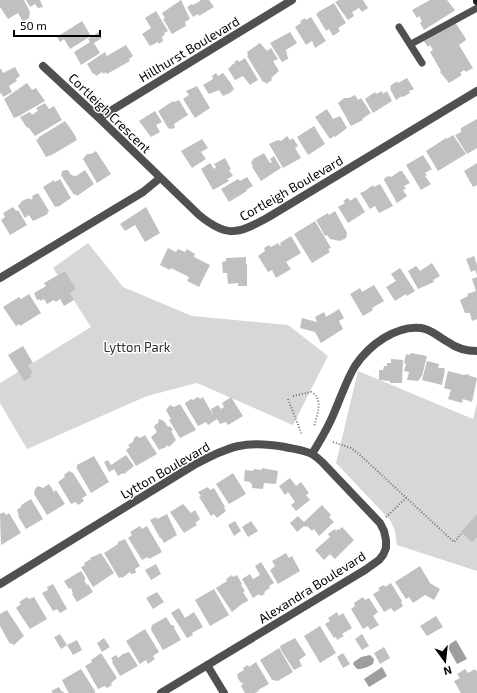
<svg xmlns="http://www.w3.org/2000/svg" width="477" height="693" font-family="'Exo 2',sans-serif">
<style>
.green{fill:#d7d7d7}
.water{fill:#9e9e9e}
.building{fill:#c0c0c0}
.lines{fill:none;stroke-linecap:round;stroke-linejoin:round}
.path{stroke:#727272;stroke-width:2;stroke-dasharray:1 2;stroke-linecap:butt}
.service{stroke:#505050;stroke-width:7}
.minor{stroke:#505050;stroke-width:8}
.secondary{stroke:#1d1d1d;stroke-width:8}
.labels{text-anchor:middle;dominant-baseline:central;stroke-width:3;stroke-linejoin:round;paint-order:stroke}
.street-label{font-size:13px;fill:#000;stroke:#fff}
.park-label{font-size:13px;fill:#2e2e2e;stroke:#fff}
</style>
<rect width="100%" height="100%" fill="#fff"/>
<path class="green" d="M 88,243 L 123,287 L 192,316 L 288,325 L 328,356 L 293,425 L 197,383 L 147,396 L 27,449 L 0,403 L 0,383 L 91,327 L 53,268 Z
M 358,371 L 473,419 L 477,403 L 477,571 L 397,545 L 395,531 L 390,520 L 336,463 Z"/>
<path class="water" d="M 456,640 L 467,659 L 457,664 L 447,646 Z
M 370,655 L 374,659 L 373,664 C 370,666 361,670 357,669 L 353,664 L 354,662 L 361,657 Z
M 382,667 L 387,676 L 369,687 L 364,679 Z"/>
<path class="building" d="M 0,0 L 24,0 L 30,12 L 29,18 L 23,22 L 18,13 L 8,19 L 0,7 Z
M 26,0 L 40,0 L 43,7 L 38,8 L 35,4 L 30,7 Z
M 181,0 L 190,19 L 185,22 L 186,26 L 172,34 L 163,19 L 165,18 L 162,13 Z
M 200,0 L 209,0 L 214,7 L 199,16 L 198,14 L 193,17 L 187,7 L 192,4 L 193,5 L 200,1 Z
M 339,0 L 363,0 L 368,8 L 362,12 L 359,8 L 352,12 L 354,16 L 348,20 L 335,2 Z
M 430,0 L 447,0 L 455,10 L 454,11 L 424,30 L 420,23 L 422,21 L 419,16 L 417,18 L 412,10 Z
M 334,3 L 346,23 L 338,28 L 340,31 L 333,36 L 329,29 L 326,31 L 316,14 L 320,11 Z
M 156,11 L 168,31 L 164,33 L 165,35 L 162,36 L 163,41 L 159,44 L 158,42 L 150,46 L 142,34 L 151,28 L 145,18 Z
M 311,17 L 326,41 L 315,48 L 312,41 L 306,45 L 295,27 L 301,23 L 300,21 L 305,18 L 306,20 Z
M 82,21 L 91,36 L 70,49 L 64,39 L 60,42 L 57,37 Z
M 455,22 L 466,39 L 465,41 L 459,45 L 473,68 L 466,72 L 464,70 L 460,73 L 462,75 L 449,83 L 440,72 L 441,71 L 430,52 L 433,50 L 430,45 L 428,47 L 423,40 Z
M 99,32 L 102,38 L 94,43 L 100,53 L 81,65 L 74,52 L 90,42 L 88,39 Z
M 290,32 L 297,43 L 286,50 L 288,59 L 282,62 L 270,43 Z
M 260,43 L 267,51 L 271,48 L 278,59 L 273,61 L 279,71 L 271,78 L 272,80 L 266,84 L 265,82 L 263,82 L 247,56 L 248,55 L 247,52 Z
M 126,45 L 133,56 L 129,59 L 130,61 L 107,74 L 106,72 L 104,74 L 102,72 L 96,76 L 94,73 L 93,74 L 87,64 L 105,52 L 107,56 Z
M 245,58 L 258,80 L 250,85 L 243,76 L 235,80 L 228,69 L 233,64 L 235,64 L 234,62 L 238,60 L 239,62 Z
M 15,67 L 20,76 L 16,79 L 17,81 L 9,86 L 12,92 L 3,97 L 1,93 L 0,94 L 0,69 L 1,69 L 3,73 Z
M 216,73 L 218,76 L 223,73 L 230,82 L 234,89 L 230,93 L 223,96 L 219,90 L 209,94 L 203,85 L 213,79 L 212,76 Z
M 407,78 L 414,89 L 409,91 L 410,93 L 403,97 L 402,96 L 396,100 L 390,89 L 391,88 L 390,86 L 397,81 L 398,83 Z
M 27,83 L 32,90 L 36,88 L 45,101 L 19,116 L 14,118 L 4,99 Z
M 197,86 L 210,108 L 195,118 L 183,99 L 189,95 L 186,91 Z
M 382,91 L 383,94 L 387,91 L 392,101 L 373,113 L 365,99 L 375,92 L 376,94 Z
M 355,95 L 358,100 L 361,98 L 371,113 L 362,119 L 363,120 L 351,126 L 338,103 L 344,98 L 349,98 Z
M 179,100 L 188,115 L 174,124 L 175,128 L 171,129 L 168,128 L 158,111 L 173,101 L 174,102 Z
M 45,103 L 49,109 L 54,106 L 62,120 L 35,136 L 28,127 L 27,128 L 20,117 L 30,112 L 32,115 L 33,114 L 38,111 L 36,108 Z
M 327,109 L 333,119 L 340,116 L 347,128 L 335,137 L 334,136 L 330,139 L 315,117 Z
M 155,111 L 162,122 L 156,125 L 160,132 L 151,137 L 139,121 Z
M 477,119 L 477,148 L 467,154 L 455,135 L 461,132 L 461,128 Z
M 65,121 L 73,132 L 77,140 L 50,156 L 50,155 L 46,157 L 36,140 L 39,138 L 39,137 Z
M 314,126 L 325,144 L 308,155 L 297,137 Z
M 453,135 L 466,154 L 438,171 L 426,151 L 446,138 L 447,139 Z
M 287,136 L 290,140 L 293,138 L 298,146 L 295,148 L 301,158 L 283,168 L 269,144 L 278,140 L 281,141 Z
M 202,139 L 208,148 L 201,152 L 206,159 L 192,168 L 181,151 Z
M 96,151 L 111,174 L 97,183 L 83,159 L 87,154 L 91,154 Z
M 264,153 L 270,163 L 272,162 L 270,159 L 274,156 L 281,168 L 261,181 L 252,167 L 253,166 L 251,163 L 253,159 Z
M 423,155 L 432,169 L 425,173 L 427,175 L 425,176 L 431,184 L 421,190 L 406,165 Z
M 225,158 L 231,169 L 229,170 L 233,176 L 227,179 L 229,181 L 213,190 L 201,169 L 210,163 L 214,169 L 216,167 L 214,164 Z
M 477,163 L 477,185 L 473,187 L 464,171 Z
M 66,170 L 68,170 L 71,175 L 76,176 L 85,170 L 94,184 L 77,196 L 75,194 L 74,195 L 61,175 L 62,171 Z
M 400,171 L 402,171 L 410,183 L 404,186 L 406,189 L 403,190 L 407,196 L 397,203 L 384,180 L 385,178 L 389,176 L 391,177 Z
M 247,177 L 253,186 L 246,190 L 247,191 L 229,202 L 221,189 L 238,179 L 240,181 Z
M 60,179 L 71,198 L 58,207 L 58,206 L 55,207 L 43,187 L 54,180 L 55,182 Z
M 380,184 L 393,206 L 379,213 L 375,206 L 370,209 L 360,193 L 365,191 L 373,185 L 374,187 Z
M 38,193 L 49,211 L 47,213 L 48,214 L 33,221 L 29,215 L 25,218 L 18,206 L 22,201 L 29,198 L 30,200 L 33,198 L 32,196 Z
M 356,197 L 365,212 L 348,223 L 338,207 L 345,203 L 343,201 L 348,198 L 350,201 Z
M 13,207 L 16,211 L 18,210 L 27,225 L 10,235 L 1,220 L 5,217 L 3,213 Z
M 146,207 L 160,233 L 145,242 L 135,225 L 125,231 L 120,224 Z
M 335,211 L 347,233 L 346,238 L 340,241 L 330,239 L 327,235 L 325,236 L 316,220 L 328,213 L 329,215 Z
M 315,221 L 331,248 L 328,249 L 330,252 L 312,263 L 294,234 Z
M 291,236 L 301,253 L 286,262 L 291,269 L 276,278 L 272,270 L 268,272 L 258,256 L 265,251 L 264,248 L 269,245 L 271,247 L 278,243 L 280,246 L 281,245 L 280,243 Z
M 168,248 L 176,252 L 178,249 L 185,252 L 187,249 L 195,254 L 194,257 L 210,265 L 199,287 L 187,281 L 189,277 L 171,268 L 170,270 L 160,265 Z
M 474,256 L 477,265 L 477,275 L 475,270 L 471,272 L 466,259 Z
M 246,257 L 246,264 L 247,264 L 247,286 L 238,286 L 238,283 L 228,284 L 227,273 L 223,273 L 222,262 L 226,261 L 226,258 Z
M 432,263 L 440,276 L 433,280 L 434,282 L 418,289 L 408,271 L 416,266 L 420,271 Z
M 400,268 L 415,291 L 407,296 L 406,294 L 395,301 L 386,287 L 396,281 L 391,274 Z
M 65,271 L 76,289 L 70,293 L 74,300 L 64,306 L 60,299 L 56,302 L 54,300 L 47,304 L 44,299 L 40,301 L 39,299 L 37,300 L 34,293 L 46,286 L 44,283 Z
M 477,277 L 477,319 L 472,321 L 470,313 L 465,313 L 460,300 L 468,296 L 467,294 L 476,291 L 472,279 Z
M 374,285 L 384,301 L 372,308 L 373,310 L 363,316 L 350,294 L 360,288 L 362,292 Z
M 29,294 L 41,313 L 20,326 L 19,324 L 16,326 L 3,307 L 19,297 L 21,299 Z
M 339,309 L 344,318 L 339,321 L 343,329 L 321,343 L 315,332 L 300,328 L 302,318 L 317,322 L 315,317 L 324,312 L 326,317 Z
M 23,346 L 33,363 L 28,365 L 33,373 L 30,375 L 31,377 L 24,381 L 8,355 Z
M 411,353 L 427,356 L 422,376 L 418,381 L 407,380 L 409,372 L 404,371 L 406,364 L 404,363 L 406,354 L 409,355 Z
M 391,359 L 403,360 L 402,383 L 390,383 L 390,381 L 379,380 L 379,370 L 383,370 L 384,366 L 387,366 L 387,363 L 391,363 Z
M 427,361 L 439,364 L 438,368 L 444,368 L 445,370 L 442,385 L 422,380 Z
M 448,371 L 464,375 L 468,374 L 470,376 L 477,378 L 472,402 L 463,399 L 462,403 L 448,399 L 451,390 L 444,388 Z
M 198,397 L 200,399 L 203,397 L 213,415 L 211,409 L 218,405 L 221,409 L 224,407 L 222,403 L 231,397 L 243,416 L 228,425 L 226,422 L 220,424 L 217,419 L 208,425 L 206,422 L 198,426 L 185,404 L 185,403 L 191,399 L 193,400 Z
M 180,404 L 196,430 L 180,438 L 169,420 L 171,419 L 166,410 L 170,405 L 174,407 Z
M 159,419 L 164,421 L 168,427 L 170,426 L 173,430 L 171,431 L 176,440 L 169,447 L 168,445 L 163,449 L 163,448 L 159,450 L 151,437 L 157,432 L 154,427 L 155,425 L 158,423 Z
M 145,435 L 157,454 L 136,466 L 126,450 L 130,447 L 128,445 L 133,442 L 134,438 L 137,436 L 140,438 Z
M 126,455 L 134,466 L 124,474 L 123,473 L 118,476 L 114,469 L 109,472 L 104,462 L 108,460 L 111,465 Z
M 94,456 L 109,482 L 91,493 L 76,467 L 77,467 L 77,465 Z
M 262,468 L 278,471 L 276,484 L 264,483 L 263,489 L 252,488 L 252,484 L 250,483 L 250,482 L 244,481 L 245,470 L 253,471 L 254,469 L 262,470 Z
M 69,471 L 73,473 L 87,495 L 82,498 L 84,501 L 78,505 L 76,502 L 71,504 L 58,482 L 65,477 L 64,475 Z
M 233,473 L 246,494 L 229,504 L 216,484 Z
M 290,478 L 296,486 L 301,482 L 309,493 L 306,495 L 310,500 L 296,511 L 291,505 L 295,502 L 288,492 L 285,495 L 279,486 Z
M 49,484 L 54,492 L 56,490 L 65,504 L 47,515 L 34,494 L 35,489 L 38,486 L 43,488 Z
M 208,487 L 210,490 L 214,488 L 225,507 L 224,508 L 226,511 L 217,518 L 214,514 L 211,516 L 199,497 L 201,496 L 198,492 Z
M 31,499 L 43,519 L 26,529 L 18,516 L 19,516 L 17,510 L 21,507 L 21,506 L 23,504 Z
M 183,504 L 191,513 L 195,510 L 200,519 L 197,522 L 195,522 L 197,525 L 184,533 L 170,512 Z
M 322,505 L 331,515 L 329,517 L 334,522 L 319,536 L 314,529 L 312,531 L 307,526 L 306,527 L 304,526 L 297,532 L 290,523 L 298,516 L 304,522 Z
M 4,512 L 6,515 L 9,513 L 21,533 L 1,545 L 0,514 Z
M 167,514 L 177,535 L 164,543 L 161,538 L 160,538 L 150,520 L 156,517 L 157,519 Z
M 477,514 L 477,537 L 472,542 L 461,532 Z
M 235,521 L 241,531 L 234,536 L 228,525 Z
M 251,521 L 258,531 L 248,537 L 242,527 Z
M 140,526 L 142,529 L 147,526 L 162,552 L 149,559 L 148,557 L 142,560 L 128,538 L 132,535 L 130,532 Z
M 342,527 L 354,540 L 335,559 L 330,554 L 324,560 L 315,550 L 330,537 L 328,534 L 332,531 L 335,529 L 336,531 L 338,529 L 339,530 Z
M 125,539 L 140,566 L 135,569 L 136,573 L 131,574 L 130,572 L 122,578 L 121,577 L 119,578 L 104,553 L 118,544 L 118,542 Z
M 101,553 L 114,573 L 93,587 L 81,567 L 85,565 L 84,563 L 91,559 L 90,558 Z
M 286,553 L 289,558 L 292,556 L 300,571 L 278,584 L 270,570 L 275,566 L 272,561 Z
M 261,562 L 274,583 L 269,586 L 270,588 L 264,592 L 265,594 L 260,596 L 259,594 L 253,598 L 242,579 L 250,574 L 253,579 L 260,575 L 255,566 Z
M 156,564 L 161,574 L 151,580 L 145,570 Z
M 420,566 L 430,583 L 440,589 L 434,600 L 425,595 L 413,603 L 409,597 L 406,599 L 395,582 Z
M 81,571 L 86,579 L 84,580 L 87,585 L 88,584 L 93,592 L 77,602 L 72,594 L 73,593 L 71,588 L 69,589 L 64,581 Z
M 232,575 L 233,577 L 237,575 L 242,584 L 241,585 L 245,591 L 243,592 L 248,600 L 248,601 L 242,604 L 232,612 L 216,588 L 227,581 L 226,579 Z
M 391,583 L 402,601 L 401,602 L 403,606 L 394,612 L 391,608 L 384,612 L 373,594 L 380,590 L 378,588 L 384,585 L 385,587 Z
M 53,584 L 67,609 L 60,613 L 57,609 L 53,611 L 42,593 L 48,590 L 47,587 Z
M 214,589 L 229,615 L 210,626 L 195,600 Z
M 157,592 L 164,602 L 153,609 L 146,598 Z
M 27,597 L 29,599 L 34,597 L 47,619 L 30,629 L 16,608 L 21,604 L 19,602 Z
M 363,597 L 365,600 L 369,598 L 378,612 L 373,616 L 379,625 L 370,630 L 368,626 L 363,629 L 351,609 L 355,606 L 354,603 Z
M 179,608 L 185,618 L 194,612 L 203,627 L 192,633 L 193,635 L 187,638 L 171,613 Z
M 7,610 L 24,636 L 14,645 L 11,643 L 10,644 L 0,626 L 0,614 Z
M 337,612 L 339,616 L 343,613 L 352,628 L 342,634 L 344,636 L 337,640 L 336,637 L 334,638 L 325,624 L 330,621 L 328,618 Z
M 436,616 L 443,627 L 427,636 L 420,626 Z
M 166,617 L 171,625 L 173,625 L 175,628 L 174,628 L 181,640 L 163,650 L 151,630 L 152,625 Z
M 320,626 L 336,653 L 320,663 L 304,636 Z
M 145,629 L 159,652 L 153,656 L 155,659 L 148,664 L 146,660 L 140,664 L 126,641 Z
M 60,634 L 67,645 L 61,649 L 54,637 Z
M 362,634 L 369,646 L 362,650 L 355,639 Z
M 104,638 L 110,647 L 102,652 L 97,643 Z
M 295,638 L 306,655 L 299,660 L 302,666 L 294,670 L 281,650 L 280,646 Z
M 77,640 L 82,650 L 73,655 L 67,645 Z
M 384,647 L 390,658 L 380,664 L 374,653 Z
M 279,648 L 293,672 L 278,681 L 272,680 L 260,660 Z
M 129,652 L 138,666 L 120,676 L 112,662 L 113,661 L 111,658 L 116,655 L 118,658 L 123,654 Z
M 101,653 L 117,678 L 111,683 L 112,685 L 107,688 L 105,686 L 98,689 L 85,666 L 92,662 L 91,660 Z
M 343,653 L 350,664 L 343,668 L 337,657 Z
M 256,662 L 269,684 L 258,690 L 259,691 L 255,693 L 245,693 L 241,686 L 243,684 L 242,682 L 241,683 L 237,677 L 238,676 L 237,674 L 244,670 L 243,668 L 248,665 L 249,667 Z
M 81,669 L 95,691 L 95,693 L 69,693 L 66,688 L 62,680 Z
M 465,669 L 468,673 L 475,669 L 477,672 L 477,693 L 461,693 L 454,681 L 460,678 L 457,674 Z
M 59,687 L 62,692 L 63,691 L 64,693 L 53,693 L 51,691 Z"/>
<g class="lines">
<path class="path" d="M 293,396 L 311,392 C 324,398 317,415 314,427
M 288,399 L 302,435
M 333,442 L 351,448 L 360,455 L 454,542 L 462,533
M 386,517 L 407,497"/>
<path class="service" d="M 399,27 L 422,63
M 411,44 L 477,8"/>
<path class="minor" d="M 43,66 L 99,118 L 199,215 C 227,238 237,234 267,218 L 477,91
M 99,118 L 292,0
M 0,278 L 143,192 L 160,178
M 312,454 C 320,441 328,428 334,413 C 341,397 346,381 355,366 C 369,345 396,325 421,328 C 431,329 440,338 448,342 C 456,348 467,351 477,351
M 0,584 L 194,465 C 229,446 245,440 285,447 C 293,449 304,450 312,454 C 315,456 319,459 322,462 L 380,523 L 384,531 L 386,540 L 386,548 L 383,555 L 379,560 L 365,570 L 161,693
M 207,665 L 224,693"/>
<path class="secondary" d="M 477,0 L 477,1"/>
</g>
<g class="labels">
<g class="street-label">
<text transform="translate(189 49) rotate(-31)">Hillhurst Boulevard</text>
<text transform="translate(110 113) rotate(44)">Cortleigh Crescent</text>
<text transform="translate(291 188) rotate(-30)">Cortleigh Boulevard</text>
<text transform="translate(165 470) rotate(-30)">Lytton Boulevard</text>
<text transform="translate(312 587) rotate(-32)">Alexandra Boulevard</text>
</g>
<g class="park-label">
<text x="137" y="347">Lytton Park</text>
</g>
</g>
<g transform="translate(445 661) rotate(165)" stroke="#ffffff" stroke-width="3" paint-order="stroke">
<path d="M0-3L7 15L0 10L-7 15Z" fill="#000000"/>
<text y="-6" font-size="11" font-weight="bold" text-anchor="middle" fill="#000000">N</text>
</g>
<path d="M14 30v6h86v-6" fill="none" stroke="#000000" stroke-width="2"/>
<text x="20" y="30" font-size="12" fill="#000000" stroke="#ffffff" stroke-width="3" paint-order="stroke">50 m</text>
</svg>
